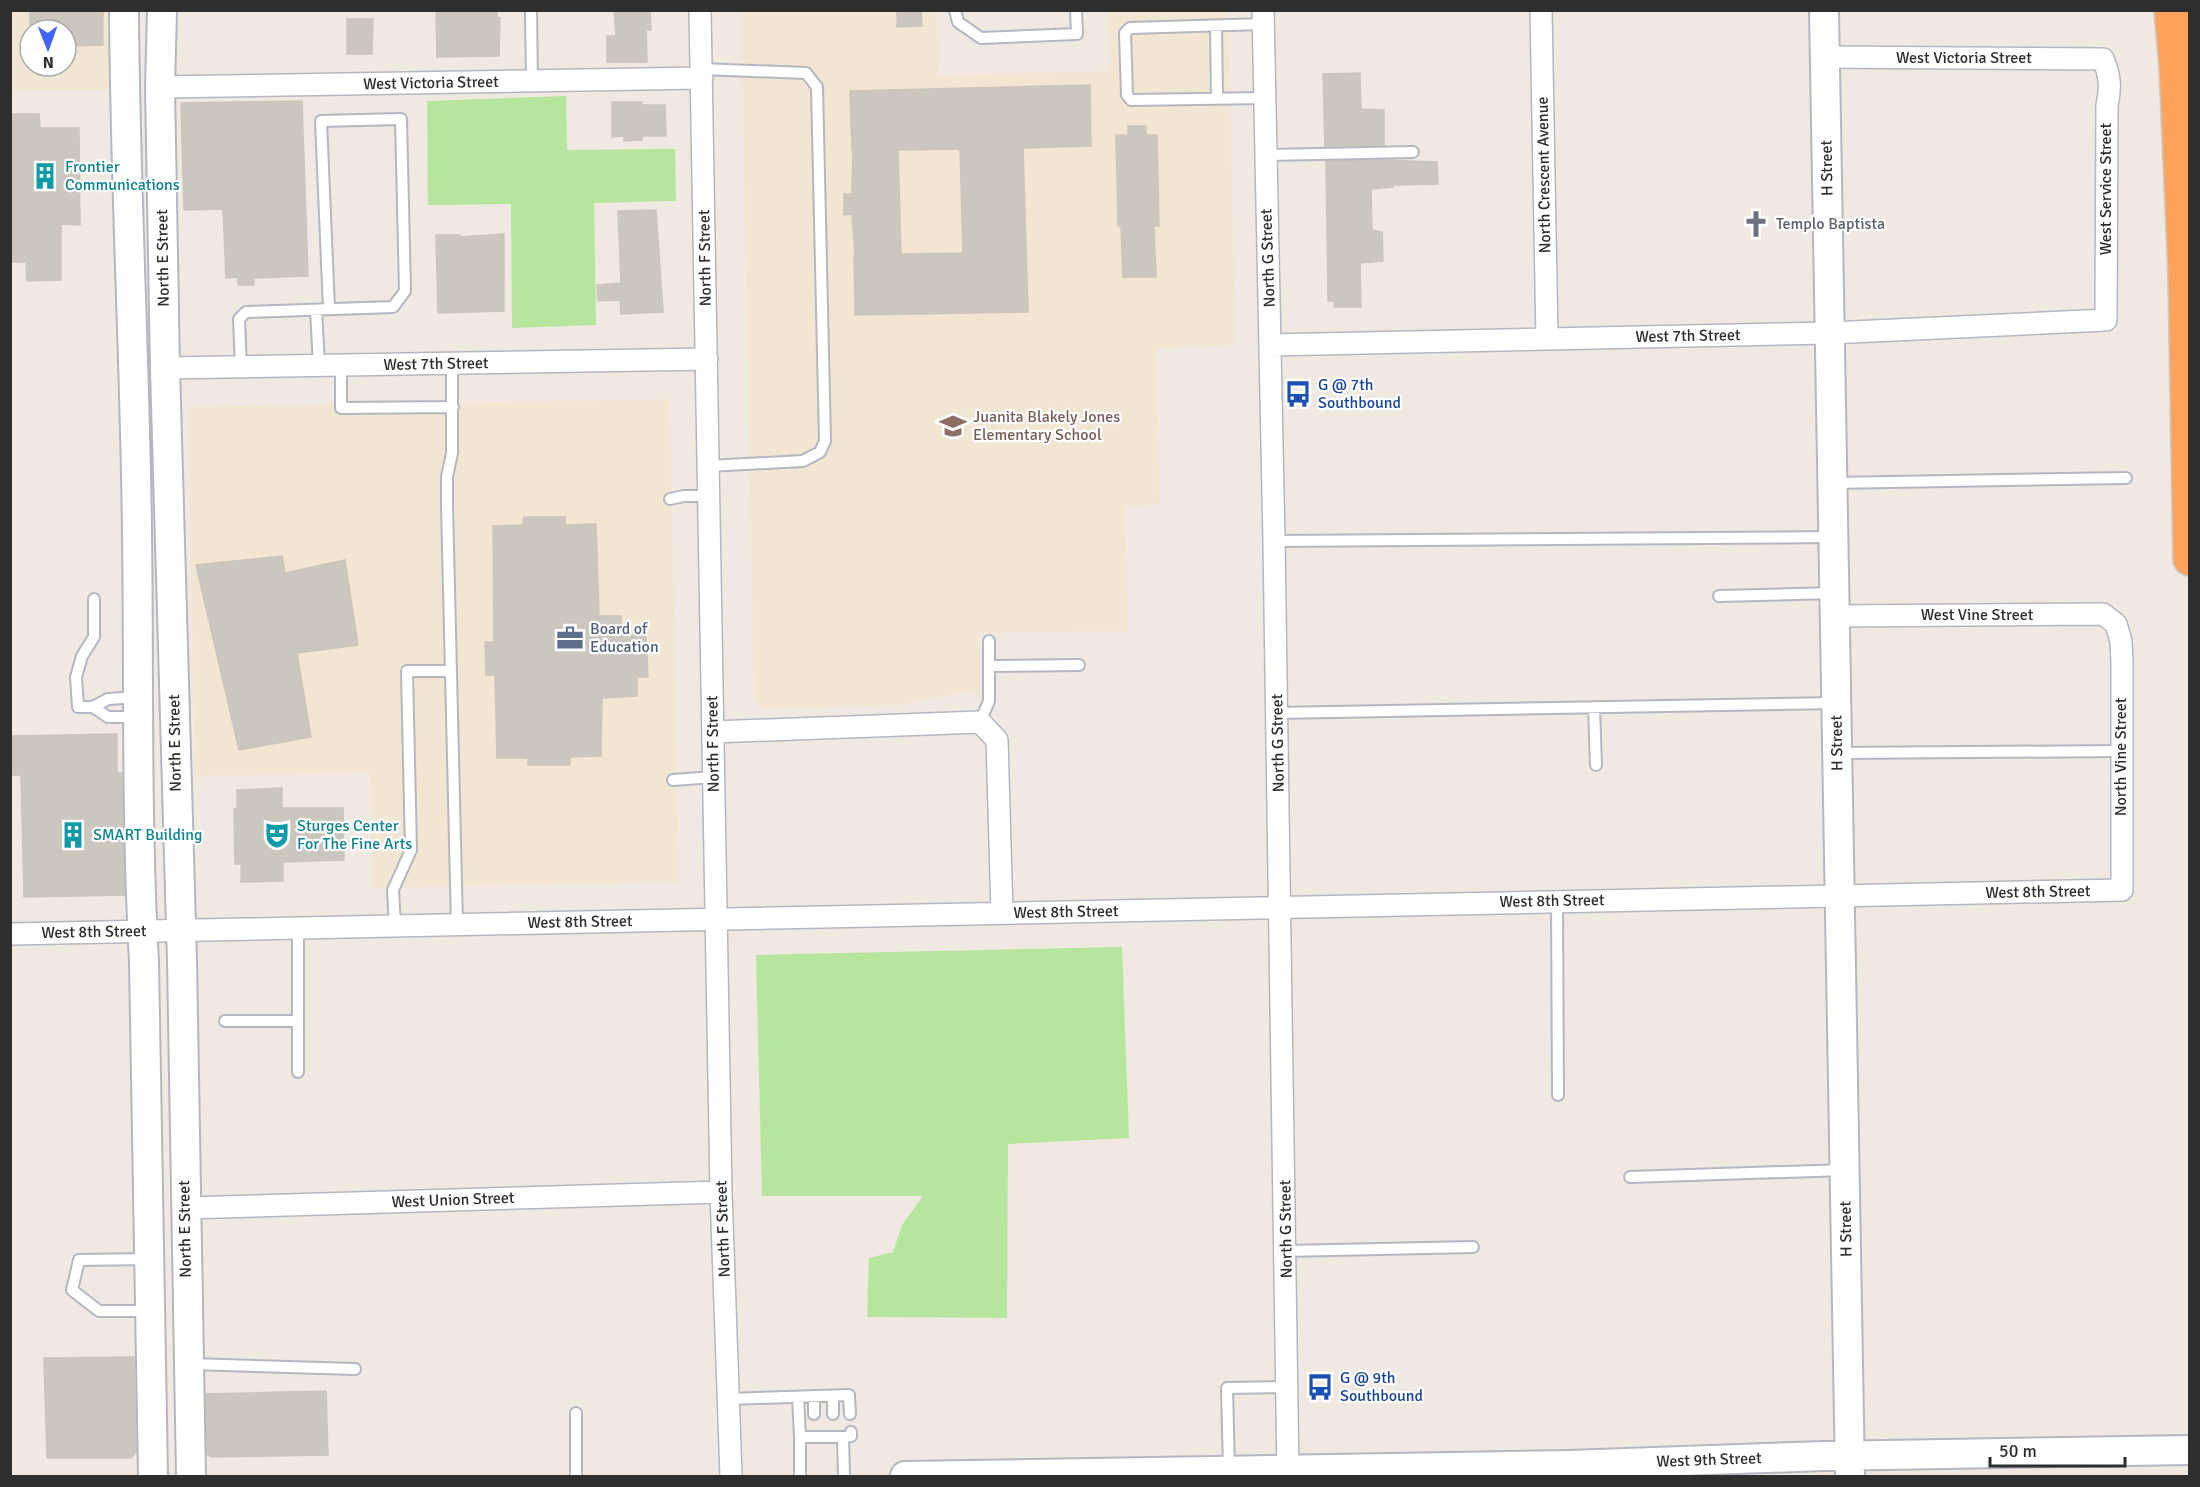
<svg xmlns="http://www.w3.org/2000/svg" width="2200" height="1487" font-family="Signika,sans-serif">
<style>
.education{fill:#f0e6d1;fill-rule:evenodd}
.green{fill:#b6e59e}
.building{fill:#cbc7bf;stroke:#cbc5ba;stroke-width:1.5;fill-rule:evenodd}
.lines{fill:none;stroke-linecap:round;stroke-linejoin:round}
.lane-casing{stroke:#b4b7c1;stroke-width:14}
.street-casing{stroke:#b4b7c1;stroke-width:24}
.secondary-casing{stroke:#b4b7c1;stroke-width:32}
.highway-casing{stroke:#c9c9c9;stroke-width:36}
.lane{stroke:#fff;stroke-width:10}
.street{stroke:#fff;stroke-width:21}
.secondary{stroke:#fff;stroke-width:28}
.highway{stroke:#ffa35c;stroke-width:33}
.labels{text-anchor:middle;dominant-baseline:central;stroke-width:4.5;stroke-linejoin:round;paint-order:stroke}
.street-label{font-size:16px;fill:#2e2e2e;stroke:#fff}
.culture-label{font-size:16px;fill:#0d838f;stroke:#fff;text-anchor:start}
.worship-label{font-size:16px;fill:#5b616d;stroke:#fff;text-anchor:start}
.transit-label{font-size:16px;fill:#164399;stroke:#fff;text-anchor:start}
.education-label{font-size:16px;fill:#785e54;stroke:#fff;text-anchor:start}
.service-label{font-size:16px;fill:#4e5e75;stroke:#fff;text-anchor:start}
</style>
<rect width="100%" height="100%" fill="#efe9e1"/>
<path class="education" d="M 11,11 L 107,11 L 108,90 L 11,90 ZM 30,30 L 66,30 L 66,66 L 30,66 Z
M 741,11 L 937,11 L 938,75 L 1109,71 L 1108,11 L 1229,11 L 1235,345 L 1156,348 L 1160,504 L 1125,507 L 1128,631 L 978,633 L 979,694 L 961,693 L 899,705 L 762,709 L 754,696 Z
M 670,399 L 679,882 L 372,888 L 370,773 L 195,776 L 188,407 Z"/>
<path class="green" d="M 566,96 L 567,150 L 675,149 L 676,201 L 594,203 L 596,325 L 512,328 L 511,204 L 428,205 L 427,101 Z
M 1122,947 L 1129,1138 L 1008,1144 L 1007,1318 L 867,1317 L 869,1258 L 893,1252 L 902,1225 L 923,1196 L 762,1196 L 756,955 Z"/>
<path class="building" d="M 30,10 L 103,10 L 103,45 L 66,46 L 66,30 L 30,30 Z
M 436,10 L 497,10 L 497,18 L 500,18 L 499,56 L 437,57 Z
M 614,10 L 650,10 L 651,30 L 646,30 L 647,62 L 607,62 L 607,36 L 616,36 Z
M 897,10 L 921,10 L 922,26 L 897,27 Z
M 347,19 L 373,19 L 372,54 L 347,54 Z
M 1360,73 L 1361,109 L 1384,110 L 1384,145 L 1325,146 L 1323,74 Z
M 1090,85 L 1091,146 L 1023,148 L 1028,312 L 855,315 L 854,255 L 855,255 L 852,214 L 844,215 L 844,194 L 852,194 L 853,150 L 852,150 L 850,91 ZM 960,149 L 963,253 L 901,254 L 898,150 Z
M 302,101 L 308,276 L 253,278 L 254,285 L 238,285 L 238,277 L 226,278 L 223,209 L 184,210 L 181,103 Z
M 612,102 L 642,102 L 642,105 L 665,105 L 666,136 L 642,136 L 642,140 L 624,141 L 624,136 L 612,137 Z
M 10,114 L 39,114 L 40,128 L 79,128 L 80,225 L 61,224 L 61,280 L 27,281 L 26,262 L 10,262 Z
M 1128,126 L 1146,126 L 1146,135 L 1157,135 L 1159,226 L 1154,226 L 1156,277 L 1123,277 L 1121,226 L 1118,226 L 1116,135 L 1128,135 Z
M 1385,160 L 1437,162 L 1438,184 L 1393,185 L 1393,187 L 1371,189 L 1372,230 L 1382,232 L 1383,261 L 1360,263 L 1361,307 L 1334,307 L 1335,301 L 1328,301 L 1326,161 Z
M 656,210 L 663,312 L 621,314 L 620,300 L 598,301 L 597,285 L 621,283 L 618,211 Z
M 504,234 L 504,311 L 438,313 L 436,235 L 460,235 L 460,237 Z
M 524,517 L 565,517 L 565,525 L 596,524 L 599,616 L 621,616 L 621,635 L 646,635 L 648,677 L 637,677 L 637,696 L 602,698 L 601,756 L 570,757 L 570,765 L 528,765 L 528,758 L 497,758 L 495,675 L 486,675 L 485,642 L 494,642 L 493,526 L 523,525 Z
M 282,556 L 285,573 L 345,560 L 358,645 L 297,653 L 311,737 L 239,750 L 196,565 Z
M 117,734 L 117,773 L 122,773 L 125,895 L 24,897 L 21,775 L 10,775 L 10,736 Z
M 282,788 L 282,808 L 343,808 L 344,860 L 283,862 L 283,881 L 241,882 L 241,864 L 235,864 L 234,809 L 237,809 L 237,790 Z
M 134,1357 L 136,1452 L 131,1458 L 47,1458 L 44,1358 Z
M 326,1391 L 328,1455 L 211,1457 L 207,1454 L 206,1394 Z"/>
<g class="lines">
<defs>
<path id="lane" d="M 531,10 L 532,81
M 955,10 L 958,22 L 981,38 L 1077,34 L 1076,10
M 1264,24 L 1130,28 L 1125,33 L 1127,95 L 1131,100 L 1265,98
M 1216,26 L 1217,98
M 701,69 L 806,73 L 817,87 L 825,441 L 820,452 L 803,461 L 708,466
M 1266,155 L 1413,152
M 316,310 L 319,365
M 452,363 L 452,453 L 447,477 L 447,505 L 457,925
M 341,365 L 341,408 L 453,407
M 241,367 L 239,319 L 246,312 L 393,307 L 405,291 L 401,119 L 321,121 L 329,309
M 1833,483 L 2126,478
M 670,499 L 684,496 L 709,496
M 1274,541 L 1833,537
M 1719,596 L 1834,593
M 990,666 L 1079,665
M 137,697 L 108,699 L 93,707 L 108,717 L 138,717
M 93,707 L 78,707 L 76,677 L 82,656 L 94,637 L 94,599
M 1594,707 L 1596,765
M 1277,713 L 1835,703
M 980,722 L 989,701 L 989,641
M 1839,753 L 2121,751
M 673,780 L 714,777
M 1557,901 L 1558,1095
M 395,926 L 393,890 L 411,850 L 407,671 L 450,671
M 225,1021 L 297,1021
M 298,1072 L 298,928
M 1630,1177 L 1845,1170
M 1286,1251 L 1473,1247
M 148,1259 L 79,1260 L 72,1290 L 99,1311 L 149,1311
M 191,1364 L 355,1369
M 814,1396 L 814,1414
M 833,1396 L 833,1414
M 798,1397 L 800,1437
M 728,1399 L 849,1395 L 850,1414
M 576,1413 L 576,1476
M 843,1437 L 851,1436 L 851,1432
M 1229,1470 L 1227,1388 L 1288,1387
M 800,1476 L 800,1437 L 843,1437 L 844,1476"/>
<path id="street" d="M 700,10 L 721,1192 L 731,1476
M 1263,10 L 1274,541 L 1288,1476
M 1541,10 L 1547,339
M 160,87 L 702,78
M 1271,345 L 1830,333 L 2106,320 L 2107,105 C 2111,88 2110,75 2103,59 L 1825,57
M 165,368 L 707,359
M 713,732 L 980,722 L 997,740 L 1002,913
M 10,934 L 2122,890 L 2122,662 L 2121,641 L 2116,624 L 2103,614 L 1835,616
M 185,1208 L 721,1192"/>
<path id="secondary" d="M 124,10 C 125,184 135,358 137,532 C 139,675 136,819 144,962 L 153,1476
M 162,10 L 160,87 L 165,368 L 182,961 L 191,1476
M 1824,10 L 1850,1476
M 905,1476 L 1569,1465 L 1824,1456 L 2190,1450"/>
<path id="highway" d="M 2171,10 L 2176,66 L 2185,273 L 2190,559"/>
</defs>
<use href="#lane" class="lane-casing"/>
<use href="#street" class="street-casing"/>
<use href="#secondary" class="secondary-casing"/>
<use href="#highway" class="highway-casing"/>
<use href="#lane" class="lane"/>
<use href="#street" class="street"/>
<use href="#secondary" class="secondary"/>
<use href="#highway" class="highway"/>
</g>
<defs>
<symbol id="building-bare" viewBox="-9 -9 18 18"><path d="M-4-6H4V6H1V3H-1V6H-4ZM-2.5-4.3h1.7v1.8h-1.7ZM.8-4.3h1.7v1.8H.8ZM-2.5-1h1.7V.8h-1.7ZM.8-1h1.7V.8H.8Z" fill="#0f9aa8" stroke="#fff" stroke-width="2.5" paint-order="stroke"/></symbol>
<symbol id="church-bare" viewBox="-9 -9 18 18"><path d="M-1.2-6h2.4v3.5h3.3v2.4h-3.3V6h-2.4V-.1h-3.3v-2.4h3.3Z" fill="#6b7280" stroke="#fff" stroke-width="2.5" paint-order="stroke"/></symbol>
<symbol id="bus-bare" viewBox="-9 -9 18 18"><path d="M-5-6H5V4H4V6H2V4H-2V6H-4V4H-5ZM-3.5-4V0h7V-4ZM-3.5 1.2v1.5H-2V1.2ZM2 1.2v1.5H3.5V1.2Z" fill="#1a4fb4" stroke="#fff" stroke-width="2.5" paint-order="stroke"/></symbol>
<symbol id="school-bare" viewBox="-9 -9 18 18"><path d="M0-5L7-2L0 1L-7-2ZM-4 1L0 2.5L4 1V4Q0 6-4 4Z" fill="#8d6e63" stroke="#fff" stroke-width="2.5" paint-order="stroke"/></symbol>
<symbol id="office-bare" viewBox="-9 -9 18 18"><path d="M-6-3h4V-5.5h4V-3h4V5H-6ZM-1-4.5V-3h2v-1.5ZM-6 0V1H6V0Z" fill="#5c6f8a" stroke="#fff" stroke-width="2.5" paint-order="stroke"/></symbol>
<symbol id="theatre-bare" viewBox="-9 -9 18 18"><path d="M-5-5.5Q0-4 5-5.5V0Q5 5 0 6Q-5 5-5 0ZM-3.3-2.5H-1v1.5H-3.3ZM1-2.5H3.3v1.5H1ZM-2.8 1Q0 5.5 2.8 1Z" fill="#0f9aa8" stroke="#fff" stroke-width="2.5" paint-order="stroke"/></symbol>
</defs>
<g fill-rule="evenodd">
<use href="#building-bare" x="26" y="157" width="38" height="38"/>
<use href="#church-bare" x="1737" y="205" width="38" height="38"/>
<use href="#bus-bare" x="1279" y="375" width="38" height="38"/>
<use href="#school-bare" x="934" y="407" width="38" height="38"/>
<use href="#office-bare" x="551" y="619" width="38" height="38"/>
<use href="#building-bare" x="54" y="816" width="38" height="38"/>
<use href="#theatre-bare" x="258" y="816" width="38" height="38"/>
<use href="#bus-bare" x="1301" y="1368" width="38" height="38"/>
</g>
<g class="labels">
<g class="street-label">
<text x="1964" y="58">West Victoria Street</text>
<text transform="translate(431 83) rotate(-1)">West Victoria Street</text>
<text transform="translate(1827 168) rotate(-91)">H Street</text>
<text transform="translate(1544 175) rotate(-91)">North Crescent Avenue</text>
<text transform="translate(2106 189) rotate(-90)">West Service Street</text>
<text transform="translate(163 258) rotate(-91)">North E Street</text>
<text transform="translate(705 258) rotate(-91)">North F Street</text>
<text transform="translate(1268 258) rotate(-92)">North G Street</text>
<text transform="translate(1688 336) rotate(-1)">West 7th Street</text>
<text transform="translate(436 364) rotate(-1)">West 7th Street</text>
<text x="1977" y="615">West Vine Street</text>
<text transform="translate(175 743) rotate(-91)">North E Street</text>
<text transform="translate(1278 743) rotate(-91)">North G Street</text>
<text transform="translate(1837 743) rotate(-91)">H Street</text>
<text transform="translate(713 744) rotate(-91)">North F Street</text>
<text transform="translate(2121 757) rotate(-90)">North Vine Street</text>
<text transform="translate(2038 892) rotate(-1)">West 8th Street</text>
<text transform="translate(1552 901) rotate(-1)">West 8th Street</text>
<text transform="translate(1066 912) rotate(-1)">West 8th Street</text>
<text transform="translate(580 922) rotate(-1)">West 8th Street</text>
<text transform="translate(94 932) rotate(-1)">West 8th Street</text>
<text transform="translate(453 1200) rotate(-2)">West Union Street</text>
<text transform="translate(185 1229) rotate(-91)">North E Street</text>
<text transform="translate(723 1229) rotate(-92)">North F Street</text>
<text transform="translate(1286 1229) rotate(-91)">North G Street</text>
<text transform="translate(1846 1229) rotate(-91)">H Street</text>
<text transform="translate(1709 1460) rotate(-2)">West 9th Street</text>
</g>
<g class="culture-label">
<text x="65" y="167">Frontier<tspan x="65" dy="18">Communications</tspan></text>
<text x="297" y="826">Sturges Center<tspan x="297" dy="18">For The Fine Arts</tspan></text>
<text x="93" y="835">SMART Building</text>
</g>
<g class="worship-label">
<text x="1776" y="224">Templo Baptista</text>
</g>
<g class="transit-label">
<text x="1318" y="385">G @ 7th<tspan x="1318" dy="18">Southbound</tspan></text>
<text x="1340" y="1378">G @ 9th<tspan x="1340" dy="18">Southbound</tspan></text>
</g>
<g class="education-label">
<text x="973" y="417">Juanita Blakely Jones<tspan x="973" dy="18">Elementary School</tspan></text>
</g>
<g class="service-label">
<text x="590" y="629">Board of<tspan x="590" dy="18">Education</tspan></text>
</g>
</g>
<rect width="2200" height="1487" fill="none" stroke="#2e2e2e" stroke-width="24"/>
<g transform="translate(48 48) rotate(179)"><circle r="28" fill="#ffffff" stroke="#ababab" stroke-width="1.5"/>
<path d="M0-4.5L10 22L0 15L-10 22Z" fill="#4264fb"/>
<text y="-9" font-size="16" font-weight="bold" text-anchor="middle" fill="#2e2e2e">N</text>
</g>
<path d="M1990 1457v9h135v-9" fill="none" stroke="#2e2e2e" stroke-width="3"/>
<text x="1999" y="1457" font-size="18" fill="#2e2e2e" stroke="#ffffff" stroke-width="4.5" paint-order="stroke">50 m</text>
</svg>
